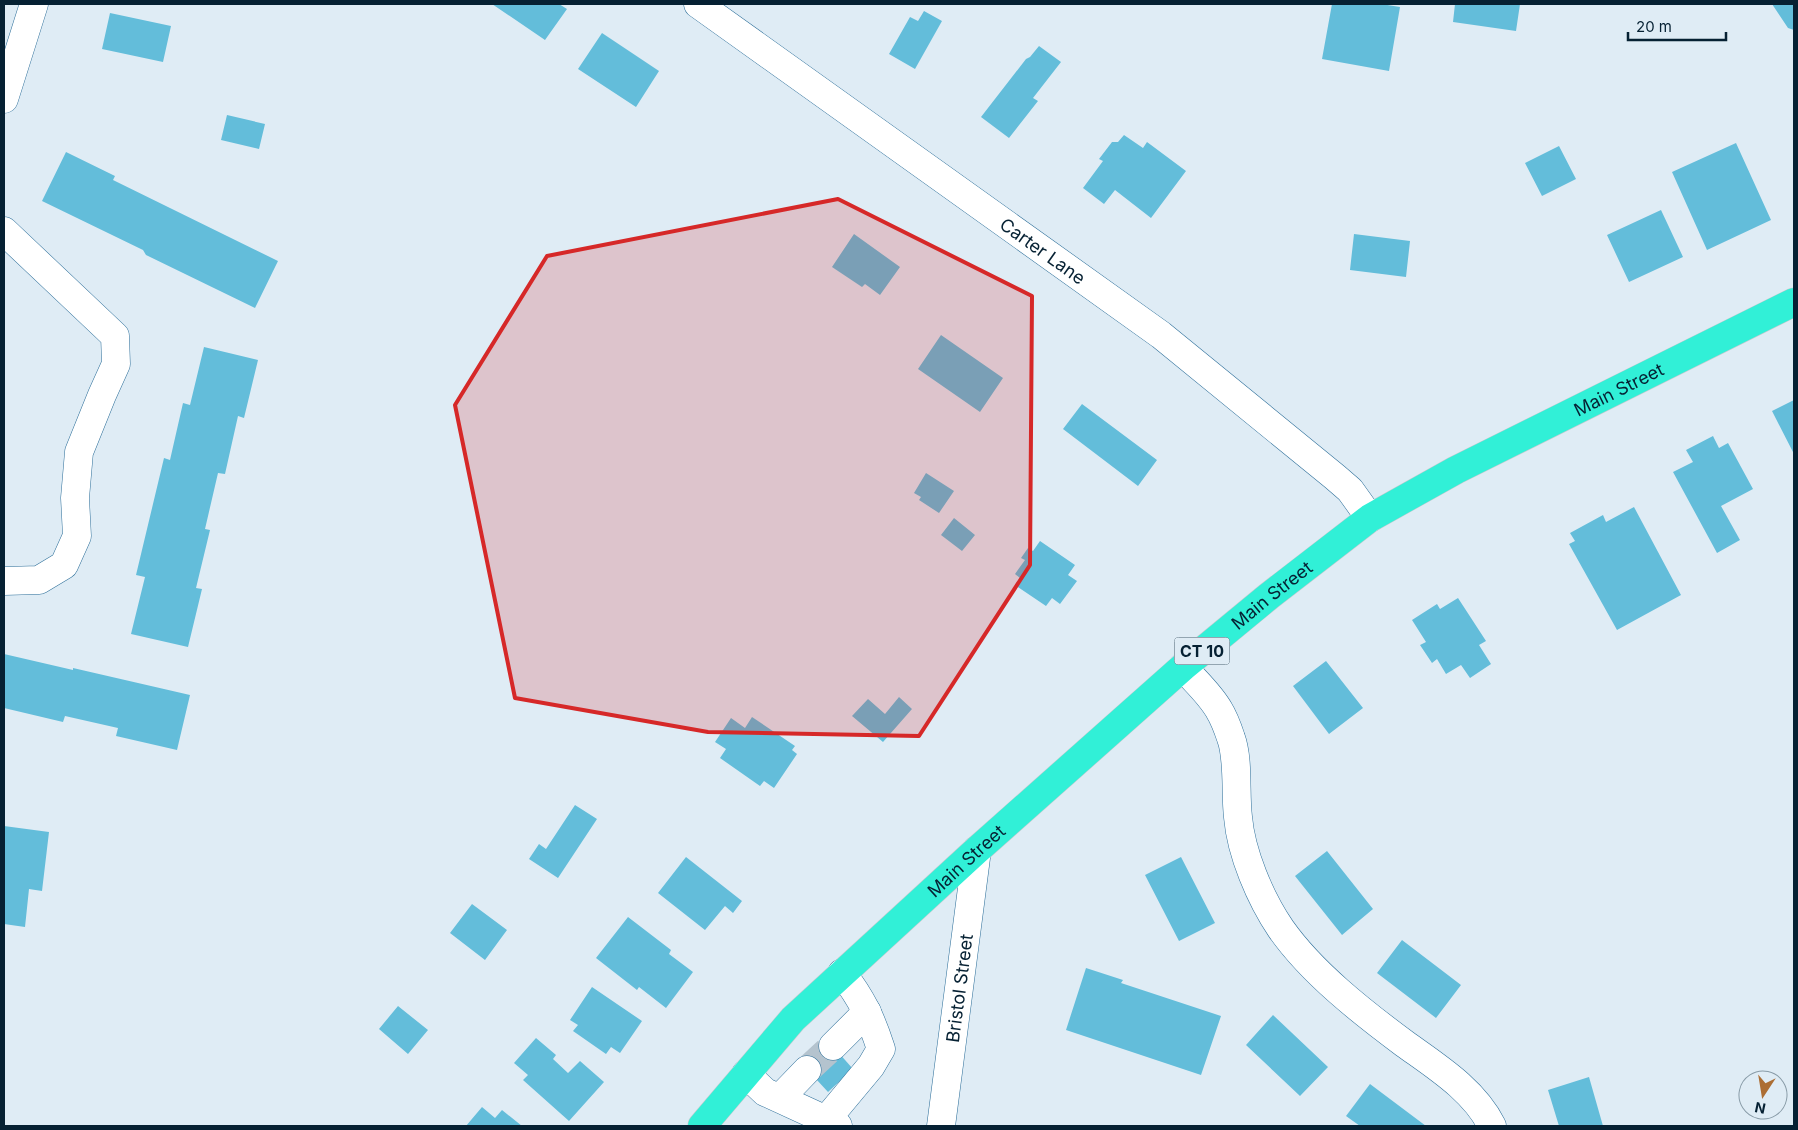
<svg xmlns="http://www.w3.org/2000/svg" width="1798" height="1130" font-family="Inter,sans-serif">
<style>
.building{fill:#63bdda}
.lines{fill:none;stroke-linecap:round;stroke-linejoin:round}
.minor-tunnel{stroke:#b4c3ce;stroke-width:28;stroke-dasharray:28 14;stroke-linecap:butt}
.minor-casing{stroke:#2d6f9a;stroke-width:29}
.highway-casing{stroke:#c3cace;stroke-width:29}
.minor{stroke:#fff;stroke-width:28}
.highway{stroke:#31f0d7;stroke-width:28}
.marked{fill:#d62828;fill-opacity:0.2;stroke:#d62828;stroke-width:4;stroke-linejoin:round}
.labels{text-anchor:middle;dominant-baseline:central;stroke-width:4;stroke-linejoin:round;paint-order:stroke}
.shield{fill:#dfecf5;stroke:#475e6d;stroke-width:1}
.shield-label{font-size:16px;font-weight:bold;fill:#062133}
.street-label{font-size:18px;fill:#062133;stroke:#dfecf5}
</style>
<rect width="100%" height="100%" fill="#dfecf5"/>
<path class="building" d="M 492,4 L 559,4 L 567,9 L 545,40 Z
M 1332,4 L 1381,4 L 1400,7 L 1389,71 L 1322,59 Z
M 1455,4 L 1520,4 L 1516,31 L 1453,22 Z
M 1772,4 L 1794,4 L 1794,30 L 1788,28 Z
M 924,11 L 942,21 L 915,69 L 889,54 L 910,17 L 918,21 Z
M 110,13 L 171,26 L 163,62 L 102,49 Z
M 602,33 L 659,71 L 636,107 L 578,69 Z
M 1039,46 L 1061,62 L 1033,98 L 1038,101 L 1009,138 L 981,117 L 1026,59 L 1030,57 Z
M 227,115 L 265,124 L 259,149 L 221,140 Z
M 1124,135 L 1143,148 L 1147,142 L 1186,171 L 1151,218 L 1115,190 L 1104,204 L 1083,188 L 1103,161 L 1099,159 L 1112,142 L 1118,142 Z
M 1736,143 L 1771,220 L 1707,250 L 1672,172 Z
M 1559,146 L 1576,179 L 1542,196 L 1525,163 Z
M 66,152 L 115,176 L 113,180 L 278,261 L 255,308 L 146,255 L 143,250 L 42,201 Z
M 1661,210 L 1683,257 L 1629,282 L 1607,235 Z
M 854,234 L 900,267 L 880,295 L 865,284 L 862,287 L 832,267 Z
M 1354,234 L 1410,241 L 1406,277 L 1350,270 Z
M 941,335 L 1003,378 L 980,412 L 918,369 Z
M 204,347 L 258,360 L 244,418 L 238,416 L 225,474 L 218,473 L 205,529 L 210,530 L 196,588 L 202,589 L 188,647 L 131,634 L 145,577 L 136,575 L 164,458 L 170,460 L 183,403 L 190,405 Z
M 1794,400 L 1794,454 L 1772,411 Z
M 1082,404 L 1157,460 L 1138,486 L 1063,429 Z
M 1713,436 L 1719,448 L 1728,443 L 1753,489 L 1721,506 L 1740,540 L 1717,553 L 1673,472 L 1693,462 L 1686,450 Z
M 926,473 L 954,491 L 939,513 L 919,500 L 921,497 L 914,493 Z
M 1634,507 L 1681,595 L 1617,630 L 1569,544 L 1575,541 L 1570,533 L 1603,515 L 1606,522 Z
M 954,518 L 975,535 L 962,551 L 941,535 Z
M 1040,541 L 1075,565 L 1068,575 L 1077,581 L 1060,604 L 1052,598 L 1046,606 L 1015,585 L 1020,578 L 1015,574 L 1025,560 L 1021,558 L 1028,548 L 1033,551 Z
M 1458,598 L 1486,641 L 1479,645 L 1491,664 L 1470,678 L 1461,665 L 1446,674 L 1437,659 L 1432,663 L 1420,645 L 1426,642 L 1412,620 L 1437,604 L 1440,609 Z
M 4,654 L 73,670 L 73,668 L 190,695 L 177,750 L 116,736 L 118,728 L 65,716 L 63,722 L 4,708 Z
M 1326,661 L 1363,708 L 1329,734 L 1293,686 Z
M 899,697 L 912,709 L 883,742 L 852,716 L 868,699 L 885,714 Z
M 752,717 L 795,746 L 792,750 L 797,754 L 774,788 L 764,781 L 760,786 L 720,758 L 726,749 L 715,742 L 731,718 L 745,728 Z
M 575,805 L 597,819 L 558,878 L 529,859 L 539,844 L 546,849 Z
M 4,826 L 49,832 L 42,891 L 29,889 L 25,927 L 4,924 Z
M 1327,851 L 1373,909 L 1342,935 L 1295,876 Z
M 686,857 L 742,901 L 733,913 L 725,906 L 705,930 L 658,893 Z
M 1181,857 L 1215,923 L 1179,941 L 1145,875 Z
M 472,904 L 507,930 L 485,960 L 450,933 Z
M 628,917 L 671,950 L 669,954 L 693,972 L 666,1008 L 639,987 L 637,990 L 596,958 Z
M 1402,940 L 1461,985 L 1436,1018 L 1377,973 Z
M 1086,968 L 1123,980 L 1121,983 L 1221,1016 L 1201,1075 L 1066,1030 Z
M 592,987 L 642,1021 L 620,1053 L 611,1047 L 606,1054 L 573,1031 L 578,1025 L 570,1020 Z
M 398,1006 L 428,1030 L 408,1054 L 379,1029 Z
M 1273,1015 L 1328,1067 L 1300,1096 L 1246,1045 Z
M 536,1038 L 556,1055 L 553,1059 L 568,1073 L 580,1061 L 604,1082 L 569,1121 L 523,1080 L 528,1075 L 514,1063 Z
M 830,1043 L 853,1069 L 828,1092 L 805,1067 Z
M 1589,1077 L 1603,1126 L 1559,1126 L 1548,1090 Z
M 1370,1084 L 1426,1126 L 1360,1126 L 1346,1116 Z
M 482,1107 L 495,1118 L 502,1110 L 522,1126 L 466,1126 Z"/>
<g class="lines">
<path class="minor-tunnel" d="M 807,1070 L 833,1046"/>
<defs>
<g id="minor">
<path id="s1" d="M 698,4 L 1161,335 L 1335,477 L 1350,490 L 1370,518"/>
<path d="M 4,99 L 34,4"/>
<path d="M 4,231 L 115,336 L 116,364 L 102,395 L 79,452 L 75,498 L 77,536 L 64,565 L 39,580 L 4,581"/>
<path d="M 1183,667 C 1194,680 1210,694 1219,710 C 1224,718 1228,729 1231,738 C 1239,760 1235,793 1238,817 C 1241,853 1260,898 1281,929 C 1312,973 1362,1012 1405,1044 C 1437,1067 1474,1090 1492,1126"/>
<path d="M 833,1046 L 867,1012"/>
<path d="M 746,1074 L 765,1092 L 826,1120"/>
<path d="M 780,1098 L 807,1070"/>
<path d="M 838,1126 L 826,1120 L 871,1066 L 881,1049 C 871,1018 862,999 842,973"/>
<path id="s2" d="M 941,1126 L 977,850"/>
</g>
<g id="highway">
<path id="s3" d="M 702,1126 L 793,1019 L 977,850 L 1183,667 L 1269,596 L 1370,518 L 1456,470 L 1794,302"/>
</g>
</defs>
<use href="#minor" class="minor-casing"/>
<use href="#highway" class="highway-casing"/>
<use href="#minor" class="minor"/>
<use href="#highway" class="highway"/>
</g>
<path class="marked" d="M 838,199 L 1032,296 L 1030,565 L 919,736 L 708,732 L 515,698 L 455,405 L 547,256 Z"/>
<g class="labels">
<rect class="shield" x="1174.5" y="637.5" width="55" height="27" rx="4"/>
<g class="shield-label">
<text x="1202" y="651">CT 10</text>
</g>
<g class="street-label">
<text stroke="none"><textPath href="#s1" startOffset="424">Carter Lane</textPath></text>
<text stroke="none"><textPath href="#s3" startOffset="1185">Main Street</textPath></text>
<text stroke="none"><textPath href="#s3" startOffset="780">Main Street</textPath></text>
<text stroke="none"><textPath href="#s3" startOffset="375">Main Street</textPath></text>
<text stroke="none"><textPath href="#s2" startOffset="139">Bristol Street</textPath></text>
</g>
</g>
<rect width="1798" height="1130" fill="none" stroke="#062133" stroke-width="10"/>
<g transform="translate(1763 1095) rotate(192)"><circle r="24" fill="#dfecf5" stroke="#889ba7"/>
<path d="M0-4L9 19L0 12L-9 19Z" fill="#ac6e34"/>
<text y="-8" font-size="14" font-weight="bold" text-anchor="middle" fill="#062133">N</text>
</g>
<path d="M1628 32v8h98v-8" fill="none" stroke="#062133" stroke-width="2.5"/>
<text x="1636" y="32" font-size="15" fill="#062133" stroke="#dfecf5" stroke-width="4" paint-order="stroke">20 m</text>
</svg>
